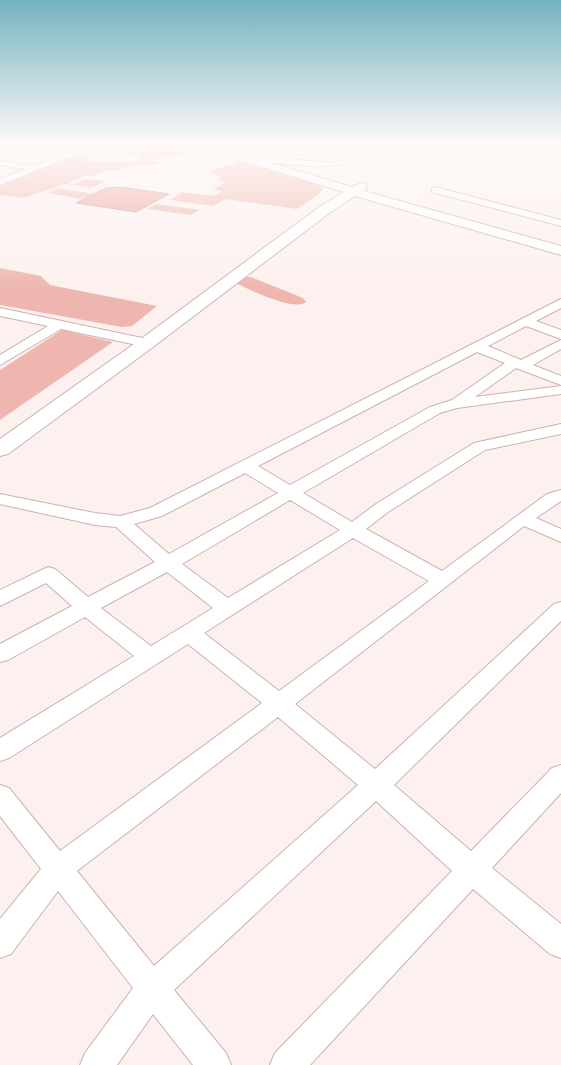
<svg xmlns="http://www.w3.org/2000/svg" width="561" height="1065" font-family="'Open Sans',sans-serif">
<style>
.green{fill:#eeb6ae}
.building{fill:#f0a095;stroke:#b19793}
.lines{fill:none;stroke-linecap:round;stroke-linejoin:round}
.minor-casing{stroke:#ccb1ae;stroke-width:2}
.major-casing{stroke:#ccb1ae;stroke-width:2}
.minor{fill:#fff;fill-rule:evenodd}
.major{fill:#fff;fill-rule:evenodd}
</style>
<rect width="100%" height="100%" fill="#fdf1ef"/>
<path class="green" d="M 105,144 L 180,144 L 194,148 L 171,158 L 160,156 L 149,161 L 159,162 L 157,164 L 128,166 L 118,171 L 108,170 L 93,176 L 86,175 L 68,183 L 73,185 L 86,179 L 106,181 L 91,188 L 65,184 L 24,198 L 0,195 L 0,186 L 82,153 L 89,154 L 86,162 L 139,161 L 140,154 L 121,154 L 122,150 L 92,152 L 97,148 L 95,148 Z
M 241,161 L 318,185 L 323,189 L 319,194 L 297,209 L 225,199 L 213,206 L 170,200 L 182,192 L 215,196 L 222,191 L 213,190 L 225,182 L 219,181 L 220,177 L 210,171 Z
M 58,188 L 94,194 L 81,199 L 48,193 Z
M 156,204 L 200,210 L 190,215 L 147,209 Z
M 0,268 L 41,276 L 50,285 L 157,306 L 132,326 L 122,327 L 0,305 Z
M 244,277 L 251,277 L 303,298 L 306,302 C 294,312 250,290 236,283 Z
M 62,330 L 113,342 L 0,420 L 0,370 Z"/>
<path class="building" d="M 120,187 L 169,194 L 136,212 L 76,203 L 106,188 Z"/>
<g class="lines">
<defs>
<path id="minor" d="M 18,144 L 29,144 L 0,155 L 0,150 Z
M 91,144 L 101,144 L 0,185 L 0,179 L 25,169 L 0,165 L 0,161 L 34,166 Z
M 228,144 L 241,144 L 216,151 L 212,149 Z
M 263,144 L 275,144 L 306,153 L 302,155 Z
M 368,144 L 377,144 C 342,179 297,162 254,162 L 250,160 C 261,152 315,164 334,162 C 347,160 358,151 368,144 Z
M 435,187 L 561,220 L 561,226 L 432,192 L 432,188 Z
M 561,299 L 561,308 L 536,321 L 561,330 L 561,339 L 526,326 L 488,346 L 521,360 L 561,340 L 561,349 L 533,365 L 561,376 L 561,385 L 516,368 L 475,397 L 561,386 L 561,394 L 457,408 L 440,413 L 303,493 L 352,522 L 376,504 L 474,443 L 561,424 L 561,434 L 485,450 L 388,512 L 366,529 L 442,571 L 547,494 L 561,490 L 561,501 L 536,518 L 561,529 L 561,542 L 524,526 L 295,704 L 375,769 L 554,604 L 561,602 L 561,621 L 394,785 L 471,851 L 552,768 L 561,765 L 561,793 L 492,868 L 561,924 L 561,958 L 550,954 L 473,889 L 310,1065 L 270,1065 L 275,1053 L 452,871 L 376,801 L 174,990 L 226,1053 L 231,1065 L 193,1065 L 153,1014 L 117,1065 L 80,1065 L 85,1053 L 133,988 L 58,891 L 11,954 L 0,958 L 0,919 L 41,869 L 0,816 L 0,785 L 9,788 L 60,851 L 262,703 L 188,644 L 9,758 L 0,761 L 0,738 L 134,656 L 85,617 L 8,660 L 0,662 L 0,644 L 72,606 L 46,583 L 0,606 L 0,590 L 48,567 L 55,569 L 88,597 L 155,562 L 116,527 L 95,525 L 0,504 L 0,494 L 95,513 L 120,516 L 150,508 ZM 477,352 L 505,363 L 452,400 L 430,407 L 290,485 L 258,466 ZM 245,473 L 278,493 L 169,554 L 134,524 L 162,516 ZM 290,500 L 340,530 L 228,598 L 182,564 ZM 353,538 L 429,581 L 279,691 L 204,633 ZM 167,572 L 213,608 L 151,646 L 101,608 ZM 278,717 L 358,785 L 154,966 L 77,871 Z
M 0,308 L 147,339 L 154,343 L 147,347 L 61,329 L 0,365 L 0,355 L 48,326 L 0,316 Z"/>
<path id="major" d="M 192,144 L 207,144 L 352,187 L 361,183 L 365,184 L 367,187 L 364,191 L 561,246 L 561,255 L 355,196 L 332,211 L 153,347 L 8,454 L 0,456 L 0,439 L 141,339 L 322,205 L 344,192 L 193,146 Z"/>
</defs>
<use href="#minor" class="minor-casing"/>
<use href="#major" class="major-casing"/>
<use href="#minor" class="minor"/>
<use href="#major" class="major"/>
</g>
<linearGradient id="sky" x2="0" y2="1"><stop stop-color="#74b2c0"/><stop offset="0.49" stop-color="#fef9f8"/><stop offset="1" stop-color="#fef9f8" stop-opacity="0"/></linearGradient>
<rect width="561" height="293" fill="url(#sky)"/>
</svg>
